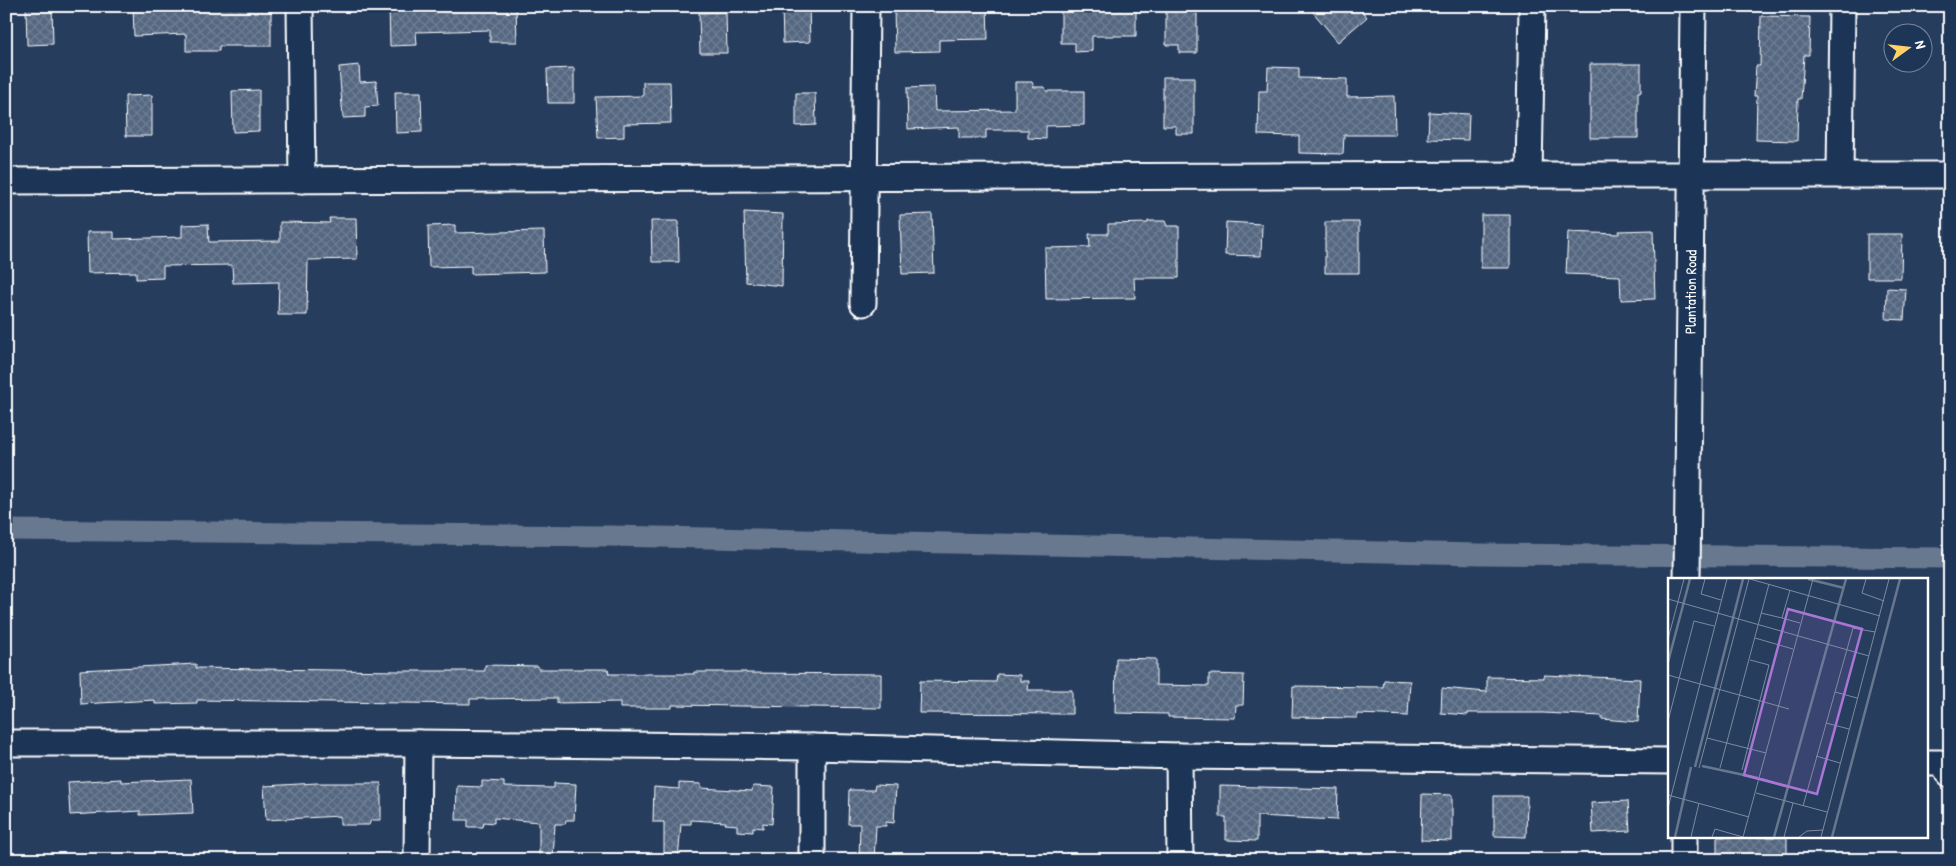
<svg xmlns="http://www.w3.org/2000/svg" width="1956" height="866" font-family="'Patrick Hand',sans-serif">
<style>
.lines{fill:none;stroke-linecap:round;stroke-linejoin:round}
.canal{stroke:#67788e;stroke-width:21}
.building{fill:url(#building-cross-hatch);stroke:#fff}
.minor-casing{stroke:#fff;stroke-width:29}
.minor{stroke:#1d3557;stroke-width:25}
.labels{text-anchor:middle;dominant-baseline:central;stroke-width:5;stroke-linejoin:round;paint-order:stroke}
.street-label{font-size:15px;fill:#fff;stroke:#1d3557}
.inset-river{fill:none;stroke:#67788e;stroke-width:2.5}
.inset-road{fill:none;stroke:#7d8b9e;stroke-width:1}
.view{fill:#a976d5;fill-opacity:0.15;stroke:#a976d5;stroke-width:2.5}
.inset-edge{fill:none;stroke:#fff;stroke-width:2.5}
</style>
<defs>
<pattern id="building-cross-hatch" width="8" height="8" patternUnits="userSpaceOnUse" patternTransform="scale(1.25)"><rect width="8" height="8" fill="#556781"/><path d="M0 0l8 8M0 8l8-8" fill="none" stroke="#6e7e94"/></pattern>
</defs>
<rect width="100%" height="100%" fill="#263d5e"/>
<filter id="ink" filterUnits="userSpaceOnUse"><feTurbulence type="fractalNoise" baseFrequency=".02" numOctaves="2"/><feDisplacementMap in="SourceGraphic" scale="10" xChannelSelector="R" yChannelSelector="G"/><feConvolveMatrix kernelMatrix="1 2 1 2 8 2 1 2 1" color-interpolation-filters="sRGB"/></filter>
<g filter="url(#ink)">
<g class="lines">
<path class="canal" d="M 6,530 L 608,536 L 1480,554 L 1950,558"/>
</g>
<path class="building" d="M 26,6 L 52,6 L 53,44 L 27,45 Z
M 133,6 L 271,6 L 271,46 L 219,46 L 219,51 L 186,51 L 186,34 L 134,36 Z
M 389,6 L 516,6 L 517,42 L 490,42 L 490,30 L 416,32 L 417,45 L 390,46 Z
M 782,6 L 809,6 L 810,42 L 783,43 Z
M 894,6 L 987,6 L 988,39 L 939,40 L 939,51 L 895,52 Z
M 1061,6 L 1136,6 L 1136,36 L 1092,36 L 1092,51 L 1075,52 L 1075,43 L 1061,43 Z
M 1166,6 L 1197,6 L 1197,53 L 1179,53 L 1179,45 L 1166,45 Z
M 1308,6 L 1358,6 L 1367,17 L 1338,42 Z
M 726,12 L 727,53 L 700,53 L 699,13 Z
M 1761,16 L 1810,17 L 1809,55 L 1804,55 L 1801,99 L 1798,99 L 1797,141 L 1756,140 L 1757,96 L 1754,96 L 1756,66 L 1760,66 Z
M 1590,64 L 1641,64 L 1641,92 L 1638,92 L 1638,138 L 1590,138 Z
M 359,65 L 360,82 L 376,81 L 378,106 L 365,107 L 365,117 L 343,118 L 339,67 Z
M 1268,67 L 1299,68 L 1299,78 L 1347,79 L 1347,97 L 1394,96 L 1395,135 L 1344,135 L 1343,154 L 1299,153 L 1299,136 L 1258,135 L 1259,91 L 1267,91 Z
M 574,68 L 574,103 L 548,103 L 547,69 Z
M 1163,77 L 1194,77 L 1194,134 L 1176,134 L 1176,126 L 1163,126 Z
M 643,82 L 670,82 L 671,123 L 624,124 L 624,137 L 598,138 L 596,97 L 643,96 Z
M 1015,82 L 1032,82 L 1034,87 L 1045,87 L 1046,91 L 1084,91 L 1084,125 L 1046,126 L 1046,139 L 1028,138 L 1028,130 L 986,130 L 986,138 L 959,138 L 959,127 L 908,129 L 907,88 L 934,87 L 935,111 L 1015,110 Z
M 259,90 L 259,131 L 233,132 L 232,91 Z
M 395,92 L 421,92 L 422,132 L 396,133 Z
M 796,93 L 815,93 L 816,125 L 796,126 Z
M 152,95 L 152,136 L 126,136 L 125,96 Z
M 1429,112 L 1469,114 L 1468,140 L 1428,139 Z
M 744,212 L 783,214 L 782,286 L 746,282 Z
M 932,214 L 934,273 L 902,274 L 900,215 Z
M 1481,215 L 1510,215 L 1510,268 L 1481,268 Z
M 329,218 L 356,218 L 357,259 L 308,260 L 307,315 L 278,315 L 279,282 L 233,283 L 232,265 L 163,266 L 163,278 L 136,279 L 136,272 L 88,273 L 87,232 L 114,232 L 114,239 L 182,237 L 182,225 L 208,224 L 209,242 L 280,241 L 280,222 L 330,223 Z
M 651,221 L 678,221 L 679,262 L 652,262 Z
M 1148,221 L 1165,221 L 1167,226 L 1179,226 L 1179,278 L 1134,278 L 1135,298 L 1046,299 L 1045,248 L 1090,247 L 1089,234 L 1108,234 L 1108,224 L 1148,223 Z
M 1226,222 L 1262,224 L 1261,256 L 1225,255 Z
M 1325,222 L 1359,222 L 1359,273 L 1325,273 Z
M 455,225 L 455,233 L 544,231 L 545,272 L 471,274 L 471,266 L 429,267 L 428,226 Z
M 1653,230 L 1655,299 L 1621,300 L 1620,276 L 1566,274 L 1568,232 L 1619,234 L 1619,231 Z
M 1867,234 L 1902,234 L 1901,278 L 1867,278 Z
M 1887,288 L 1906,289 L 1904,320 L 1886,319 Z
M 1116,658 L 1156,659 L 1156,685 L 1209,686 L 1209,674 L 1244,675 L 1243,705 L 1236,705 L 1235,718 L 1168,717 L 1168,714 L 1115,713 Z
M 196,664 L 196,668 L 399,671 L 485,671 L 485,665 L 538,666 L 538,669 L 608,669 L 609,674 L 694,674 L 694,672 L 746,672 L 746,673 L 881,674 L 881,708 L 672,705 L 672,708 L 620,708 L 620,702 L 557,703 L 557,698 L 470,699 L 470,704 L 197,700 L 197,703 L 155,704 L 155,700 L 81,704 L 80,670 Z
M 997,674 L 1020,675 L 1020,681 L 1029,681 L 1028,690 L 1072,690 L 1072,714 L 919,713 L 920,681 L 996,682 Z
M 1544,675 L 1640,679 L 1638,722 L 1602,719 L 1602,716 L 1543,713 L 1468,713 L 1468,715 L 1441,713 L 1442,688 L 1487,692 L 1487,677 L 1544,678 Z
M 1384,680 L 1410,681 L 1408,716 L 1357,714 L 1357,718 L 1292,717 L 1293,686 L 1383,687 Z
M 121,779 L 121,782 L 191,779 L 193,813 L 140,815 L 140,811 L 70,815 L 68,782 Z
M 482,781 L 504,782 L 504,787 L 554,788 L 554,783 L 576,784 L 574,820 L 566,820 L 565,824 L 555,824 L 553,860 L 539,860 L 539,822 L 494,818 L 494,823 L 484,822 L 483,827 L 468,827 L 468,820 L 456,820 L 457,786 L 482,787 Z
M 317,783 L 381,783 L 381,820 L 371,820 L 369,825 L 340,825 L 340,816 L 266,820 L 264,786 Z
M 679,783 L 701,784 L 701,788 L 752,791 L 753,786 L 774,787 L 772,824 L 763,823 L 763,828 L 753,827 L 753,832 L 737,831 L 737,825 L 725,824 L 726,822 L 691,820 L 691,824 L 681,824 L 678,860 L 664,860 L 664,822 L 653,822 L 654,787 L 679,789 Z
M 875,785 L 896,786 L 894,823 L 886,822 L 886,826 L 876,826 L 874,860 L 859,860 L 860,824 L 848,824 L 849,790 L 874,790 Z
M 1220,786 L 1338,789 L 1337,820 L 1257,816 L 1257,841 L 1226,840 L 1226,817 L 1220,817 Z
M 1422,794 L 1452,795 L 1452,841 L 1421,840 Z
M 1494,796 L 1527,796 L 1526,837 L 1494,836 Z
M 1628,801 L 1630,831 L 1593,833 L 1591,803 Z
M 1717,837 L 1787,837 L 1787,856 L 1717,858 Z"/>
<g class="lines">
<defs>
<g id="minor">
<path d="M 300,6 L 302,180"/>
<path d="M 1529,175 L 1532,6"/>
<path d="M 1840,175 L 1842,6"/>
<path d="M 6,181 L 1529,175 L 1950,175"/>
<path d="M 863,303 L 866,6"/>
<path id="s1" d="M 1687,580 L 1693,6"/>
<path d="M 6,743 L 418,743 L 812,747 L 1179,756 L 1670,761"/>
<path d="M 1179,756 L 1180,860"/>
<path d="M 1927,763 L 1940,763 L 1950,774"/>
<path d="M 417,860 L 418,743"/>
<path d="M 812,860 L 812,747"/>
<path d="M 1684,860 L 1684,837"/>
</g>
</defs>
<use href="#minor" class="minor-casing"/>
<use href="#minor" class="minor"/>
</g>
</g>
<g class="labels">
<g class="street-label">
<text stroke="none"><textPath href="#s1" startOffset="288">Plantation Road</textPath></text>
</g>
</g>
<g transform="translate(1668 578)">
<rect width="260" height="260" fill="#263d5e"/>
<path class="inset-river" d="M 140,1 L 176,10M 0,84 L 22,1M 34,188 L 90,200M 27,189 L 75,1M 93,201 L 121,209M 7,259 L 23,189M 106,259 L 178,1M 164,259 L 232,1"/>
<path class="inset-road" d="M 37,1 L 33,16 L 53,22M 82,1 L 212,38M 198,1 L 194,15 L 216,23M 0,21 L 201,78M 93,35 L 114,40 L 122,12M 114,40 L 132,45M 87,60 L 125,71M 0,61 L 16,1M 0,97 L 121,131M 167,114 L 189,120M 0,143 L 26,43 L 46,48M 158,145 L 181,151M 39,160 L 98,175M 148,178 L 172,185M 31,190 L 81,1M 52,190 L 101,6M 74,192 L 101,87 L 82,82M 88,215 L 159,234M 0,217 L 81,239M 135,228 L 185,50 L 207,54M 0,230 L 59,1M 23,259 L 31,225M 44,259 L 47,251 L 75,259M 75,259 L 145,1M 116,259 L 125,225M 131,259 L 139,253 L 155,252M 153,259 L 221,1"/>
<path class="view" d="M 120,31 L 194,51 L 149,216 L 76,197 Z"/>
<rect width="260" height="260" class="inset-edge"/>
</g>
<rect width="1956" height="866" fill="none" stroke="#1d3557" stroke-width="25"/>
<rect x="12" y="12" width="1931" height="841" fill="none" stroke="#fff" stroke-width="2" filter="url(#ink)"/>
<g transform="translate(1908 48) rotate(75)"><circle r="24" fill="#1d3557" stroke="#77869a"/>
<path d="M0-4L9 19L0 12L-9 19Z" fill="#ffd166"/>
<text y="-8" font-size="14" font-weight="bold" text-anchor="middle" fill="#ffffff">N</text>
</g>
</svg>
